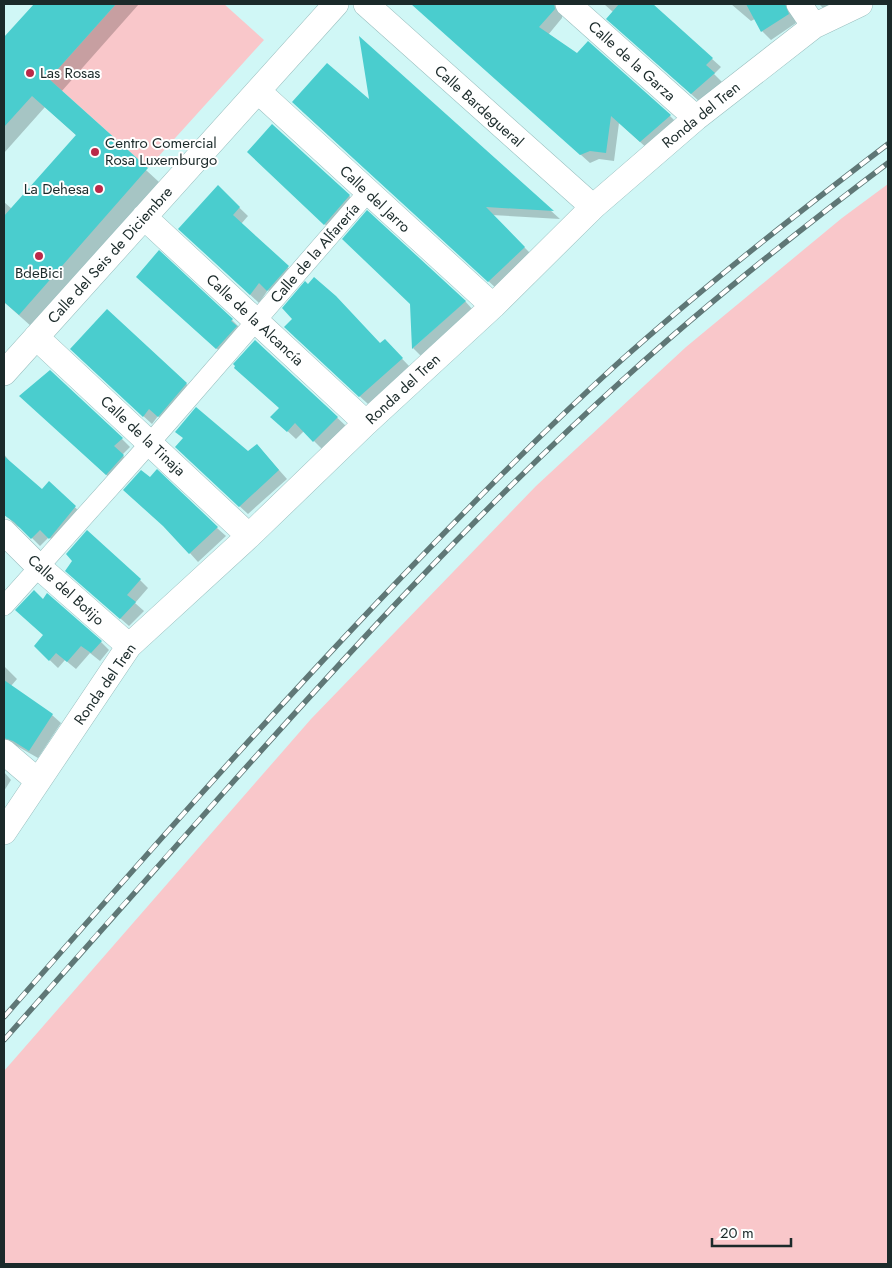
<svg xmlns="http://www.w3.org/2000/svg" width="892" height="1268" font-family="Jost,sans-serif">
<style>
.green{fill:#f9c7ca}
.shadow{fill:#0003}
.building{fill:#4acdce}
.lines{fill:none;stroke-linecap:round;stroke-linejoin:round}
.pedestrian-casing{stroke:#99bfbf;stroke-width:20}
.minor-casing{stroke:#99bfbf;stroke-width:26}
.pedestrian{stroke:#fff;stroke-width:19}
.minor{stroke:#fff;stroke-width:25}
.rail-casing{stroke:#5f7776;stroke-width:5.5}
.rail{stroke:#fff;stroke-width:4;stroke-dasharray:11;stroke-linecap:butt}
.poi-dot{fill:#ba2949;stroke:#fff;stroke-width:2}
.labels{text-anchor:middle;dominant-baseline:central;stroke-width:4;stroke-linejoin:round;paint-order:stroke}
.street-label{font-size:15px;fill:#1b2a2a;stroke:#fff}
.poi-label{font-size:15px;fill:#1b2a2a;stroke:#fff;text-anchor:start}
</style>
<rect width="100%" height="100%" fill="#d0f7f6"/>
<path class="green" d="M 116,4 L 224,4 L 264,40 L 148,168 L 49,79 Z
M 888,184 L 888,1264 L 4,1264 L 4,1071 L 311,719 L 536,486 L 686,347 L 842,218 Z"/>
<path class="shadow" d="M 35,4 L 139,4 L 61,92 L 159,182 L 32,327 L 4,302 L 4,202 L 12,209 L 77,136 L 45,107 L 4,153 L 4,39 Z
M 412,4 L 565,4 L 562,11 L 562,18 L 548,35 L 670,116 L 678,124 L 649,150 L 619,123 L 614,161 L 599,159 L 590,163 Z
M 604,4 L 651,4 L 721,67 L 714,74 L 722,82 L 700,102 L 616,27 L 613,12 Z
M 731,4 L 796,4 L 793,14 L 796,23 L 771,40 L 762,31 L 755,19 L 751,21 Z
M 819,4 L 835,4 L 824,9 Z
M 361,39 L 560,219 L 492,215 L 533,256 L 497,289 L 302,111 L 371,102 Z
M 272,125 L 358,204 L 333,232 L 257,160 Z
M 218,187 L 248,216 L 241,224 L 296,275 L 276,299 L 268,290 L 259,303 L 188,237 Z
M 146,285 L 232,320 L 240,328 L 226,357 Z
M 465,301 L 473,310 L 421,356 L 413,348 Z
M 107,311 L 195,392 L 167,424 L 158,416 L 152,424 L 80,358 Z
M 294,336 L 383,349 L 385,341 L 410,367 L 368,404 Z
M 255,341 L 346,426 L 322,449 L 304,431 L 296,439 L 281,425 L 280,408 Z
M 30,404 L 122,439 L 130,447 L 122,455 L 132,464 L 115,483 Z
M 184,439 L 248,452 L 257,445 L 287,479 L 248,514 L 185,456 Z
M 4,454 L 13,466 L 42,491 L 50,483 L 84,516 L 58,546 L 49,537 L 40,546 L 24,530 L 17,526 L 4,514 Z
M 217,528 L 226,536 L 198,562 L 169,530 Z
M 75,579 L 140,580 L 148,588 L 135,603 L 144,611 L 129,626 Z
M 45,635 L 101,642 L 109,650 L 100,661 L 90,653 L 76,669 L 65,660 L 58,668 L 35,646 Z
M 4,666 L 17,679 L 11,686 L 52,715 L 61,723 L 38,758 L 17,746 L 8,746 L 4,750 Z
M 4,772 L 11,780 L 4,791 Z"/>
<path class="building" d="M 34,4 L 116,4 L 49,79 L 148,168 L 19,315 L 4,302 L 4,216 L 76,135 L 32,96 L 4,127 L 4,37 Z
M 411,4 L 554,4 L 555,9 L 539,27 L 577,53 L 588,41 L 671,115 L 640,142 L 611,116 L 606,153 L 590,151 L 580,155 Z
M 619,4 L 653,4 L 713,58 L 706,65 L 715,73 L 691,94 L 606,19 Z
M 746,4 L 785,4 L 789,14 L 761,32 Z
M 359,36 L 554,211 L 486,207 L 525,247 L 488,282 L 292,102 L 327,63 L 369,99 Z
M 272,124 L 350,195 L 324,225 L 247,152 Z
M 218,185 L 240,207 L 233,215 L 289,266 L 267,291 L 259,283 L 250,295 L 178,229 Z
M 367,210 L 466,301 L 412,349 L 410,304 L 342,239 Z
M 159,250 L 233,319 L 231,321 L 237,326 L 216,349 L 136,277 Z
M 314,277 L 336,296 L 380,343 L 385,339 L 403,358 L 359,397 L 284,327 L 292,319 L 282,308 L 305,281 L 308,284 Z
M 107,309 L 187,383 L 158,417 L 149,409 L 143,417 L 70,349 Z
M 255,340 L 338,417 L 313,442 L 295,423 L 287,432 L 270,417 L 279,408 L 234,368 L 235,366 L 233,364 Z
M 50,370 L 123,438 L 114,446 L 124,455 L 106,475 L 19,396 Z
M 196,407 L 248,451 L 257,444 L 279,470 L 239,507 L 175,447 L 183,438 L 175,432 Z
M 4,456 L 42,489 L 49,481 L 76,506 L 49,539 L 40,530 L 31,539 L 14,522 L 4,515 Z
M 157,469 L 218,527 L 189,554 L 163,526 L 123,490 L 141,470 L 150,477 Z
M 87,530 L 141,579 L 127,595 L 136,602 L 120,619 L 65,571 L 72,561 L 66,554 Z
M 34,590 L 43,599 L 47,593 L 102,641 L 91,653 L 81,646 L 67,662 L 56,653 L 49,661 L 34,646 L 43,635 L 15,610 Z
M 4,680 L 53,714 L 29,751 L 13,741 L 4,738 Z"/>
<g class="lines">
<defs>
<path id="pedestrian" d="M 4,606 L 150,443 L 368,192"/>
<path id="minor" d="M 366,4 L 593,207
M 568,4 L 696,118
M 799,4 L 814,26
M 258,91 L 493,306
M 144,217 L 366,423
M 36,337 L 249,536
M 4,373 L 336,4
M 4,532 L 39,567 L 129,646
M 4,752 L 38,781
M 4,832 L 129,646 L 249,536 L 366,423 L 493,306 L 593,207 L 696,118 L 814,26 L 860,4"/>
</defs>
<use href="#pedestrian" class="pedestrian-casing"/>
<use href="#minor" class="minor-casing"/>
<use href="#pedestrian" class="pedestrian"/>
<use href="#minor" class="minor"/>
<defs>
<path id="rail" d="M 4,1017 C 132,871 260,725 394,585 C 466,510 539,435 616,365 C 703,287 795,215 888,144
M 4,1040 C 80,954 156,868 233,782 C 358,642 486,503 626,377 C 710,301 798,231 888,163"/>
</defs>
<use href="#rail" class="rail-casing"/>
<use href="#rail" class="rail"/>
</g>
<g class="poi-dot">
<circle cx="30" cy="73" r="5"/>
<circle cx="95" cy="152" r="5"/>
<circle cx="99" cy="189" r="5"/>
<circle cx="39" cy="256" r="5"/>
</g>
<g class="labels">
<g class="street-label">
<text transform="translate(632 61) rotate(42)">Calle de la Garza</text>
<text transform="translate(479 106) rotate(42)">Calle Bardegueral</text>
<text transform="translate(701 115) rotate(-39)">Ronda del Tren</text>
<text transform="translate(375 199) rotate(43)">Calle del Jarro</text>
<text transform="translate(315 253) rotate(-49)">Calle de la Alfarería</text>
<text transform="translate(110 255) rotate(-48)">Calle del Seis de Diciembre</text>
<text transform="translate(255 320) rotate(43)">Calle de la Alcancía</text>
<text transform="translate(403 389) rotate(-43)">Ronda del Tren</text>
<text transform="translate(143 436) rotate(43)">Calle de la Tinaja</text>
<text transform="translate(66 590) rotate(42)">Calle del Botijo</text>
<text transform="translate(105 684) rotate(-55)">Ronda del Tren</text>
</g>
<g class="poi-label">
<text x="40" y="73">Las Rosas</text>
<text x="105" y="143">Centro Comercial<tspan x="105" dy="17">Rosa Luxemburgo</tspan></text>
<text x="89" y="189" text-anchor="end">La Dehesa</text>
<text x="39" y="273" text-anchor="middle">BdeBici</text>
</g>
</g>
<rect width="892" height="1268" fill="none" stroke="#1b2a2a" stroke-width="10"/>
<path d="M712 1238v8h79v-8" fill="none" stroke="#1b2a2a" stroke-width="2.5"/>
<text x="720" y="1238" font-size="15" fill="#1b2a2a" stroke="#ffffff" stroke-width="4" paint-order="stroke">20 m</text>
</svg>
